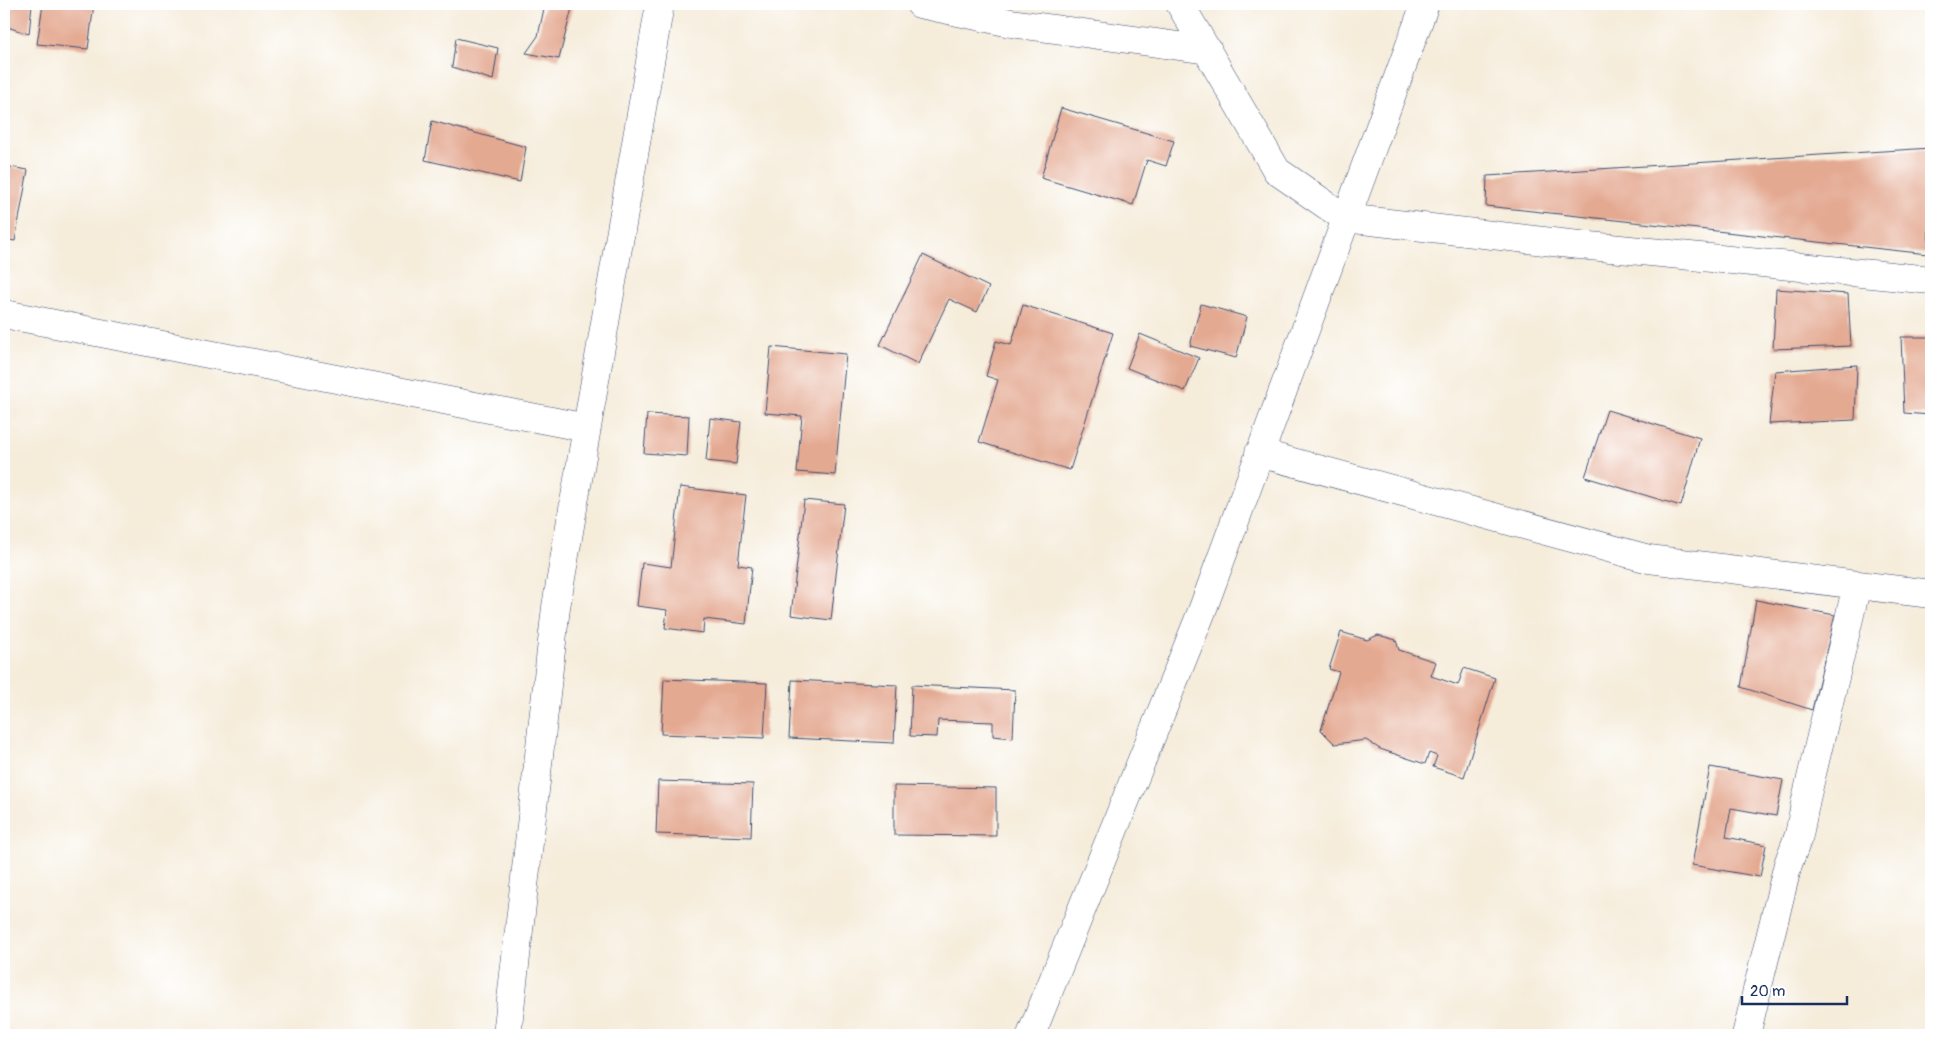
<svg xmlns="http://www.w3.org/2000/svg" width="1935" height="1039" font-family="Pangolin,sans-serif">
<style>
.building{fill:#e4a991}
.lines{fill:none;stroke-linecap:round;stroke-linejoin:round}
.minor-casing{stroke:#3c4b71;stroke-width:29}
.minor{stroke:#fff;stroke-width:28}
</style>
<rect width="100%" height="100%" fill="#fff"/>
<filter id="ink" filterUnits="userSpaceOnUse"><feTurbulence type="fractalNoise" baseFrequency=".02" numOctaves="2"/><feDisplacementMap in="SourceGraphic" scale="10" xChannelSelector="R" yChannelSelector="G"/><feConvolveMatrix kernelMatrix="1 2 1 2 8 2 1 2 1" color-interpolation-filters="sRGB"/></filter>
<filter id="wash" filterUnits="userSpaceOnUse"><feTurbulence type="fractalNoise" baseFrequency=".0096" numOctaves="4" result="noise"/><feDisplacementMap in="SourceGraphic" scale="20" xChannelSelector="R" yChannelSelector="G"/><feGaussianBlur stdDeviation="1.12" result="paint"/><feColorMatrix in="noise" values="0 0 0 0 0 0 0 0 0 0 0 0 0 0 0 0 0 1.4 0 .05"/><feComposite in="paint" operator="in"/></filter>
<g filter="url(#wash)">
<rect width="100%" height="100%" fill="#f5ecda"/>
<g id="blocks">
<path class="building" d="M 4,4 L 32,4 L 29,34 L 4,26 Z
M 43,4 L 94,4 L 88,49 L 37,44 Z
M 545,4 L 573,4 L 559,59 L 526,53 L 538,36 Z
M 456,38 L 498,48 L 493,80 L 452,67 Z
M 1061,108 L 1174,141 L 1166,166 L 1147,160 L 1133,205 L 1041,178 Z
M 432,121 L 526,147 L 520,182 L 425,160 Z
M 1931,148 L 1928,254 L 1486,206 L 1487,176 Z
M 4,166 L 28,170 L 15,241 L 4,239 Z
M 923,255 L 989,287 L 977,312 L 949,299 L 918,364 L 880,345 Z
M 1776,289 L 1848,294 L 1851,346 L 1773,349 Z
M 1201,304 L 1247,317 L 1236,358 L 1190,346 Z
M 1023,305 L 1113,333 L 1070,470 L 979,442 L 998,380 L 986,376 L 996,341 L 1011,345 Z
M 1140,334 L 1199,358 L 1185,391 L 1127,368 Z
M 1901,337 L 1931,337 L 1931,415 L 1904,413 Z
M 771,347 L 846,354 L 835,475 L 797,472 L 802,416 L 765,413 Z
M 1857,365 L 1855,420 L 1769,424 L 1775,371 Z
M 1607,410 L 1700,438 L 1681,506 L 1585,477 Z
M 647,414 L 689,416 L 687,456 L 644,453 Z
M 710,418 L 741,422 L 736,464 L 706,461 Z
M 680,487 L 746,495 L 738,565 L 752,567 L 746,624 L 704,619 L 703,633 L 665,628 L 667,610 L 637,606 L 642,563 L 671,567 Z
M 804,500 L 844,504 L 831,620 L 791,615 Z
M 1756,600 L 1835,615 L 1812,710 L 1741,687 Z
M 1341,632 L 1367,640 L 1378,635 L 1396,640 L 1399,650 L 1436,662 L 1431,676 L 1458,685 L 1464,668 L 1495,678 L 1464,777 L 1433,767 L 1437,756 L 1429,753 L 1425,764 L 1380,749 L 1366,740 L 1335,744 L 1321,730 L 1339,672 L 1329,669 Z
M 664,679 L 767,683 L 764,738 L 661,734 Z
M 792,680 L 897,685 L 894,743 L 789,738 Z
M 912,685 L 1015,690 L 1013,738 L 993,736 L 993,722 L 938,720 L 937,737 L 910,736 Z
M 1710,767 L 1783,780 L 1776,816 L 1731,808 L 1726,837 L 1766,845 L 1760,877 L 1692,865 Z
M 658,781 L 753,784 L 751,837 L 656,834 Z
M 894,786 L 996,788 L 996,836 L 894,835 Z"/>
</g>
</g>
<g filter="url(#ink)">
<use href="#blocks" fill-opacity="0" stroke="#3c4b71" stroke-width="1"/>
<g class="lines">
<defs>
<path id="minor" d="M 920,4 L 1011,23 L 1208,50
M 1180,4 L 1277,171 L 1345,218 L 1570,244 L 1931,280
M 4,314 L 587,428
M 1259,453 L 1649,559 L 1931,594
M 507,1035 L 556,607 L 660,4
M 1031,1035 L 1202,611 L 1425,4
M 1746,1035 L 1788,864 L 1799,835 L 1806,799 L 1857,585"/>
</defs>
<use href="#minor" class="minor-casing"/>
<use href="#minor" class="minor"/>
</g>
</g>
<rect width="1935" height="1039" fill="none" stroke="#fff" stroke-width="20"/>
<path d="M1742 996v8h105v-8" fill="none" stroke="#1b2f5e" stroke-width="2.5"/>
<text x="1750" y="996" font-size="15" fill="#1b2f5e" stroke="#ffffff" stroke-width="4" paint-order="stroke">20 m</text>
</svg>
